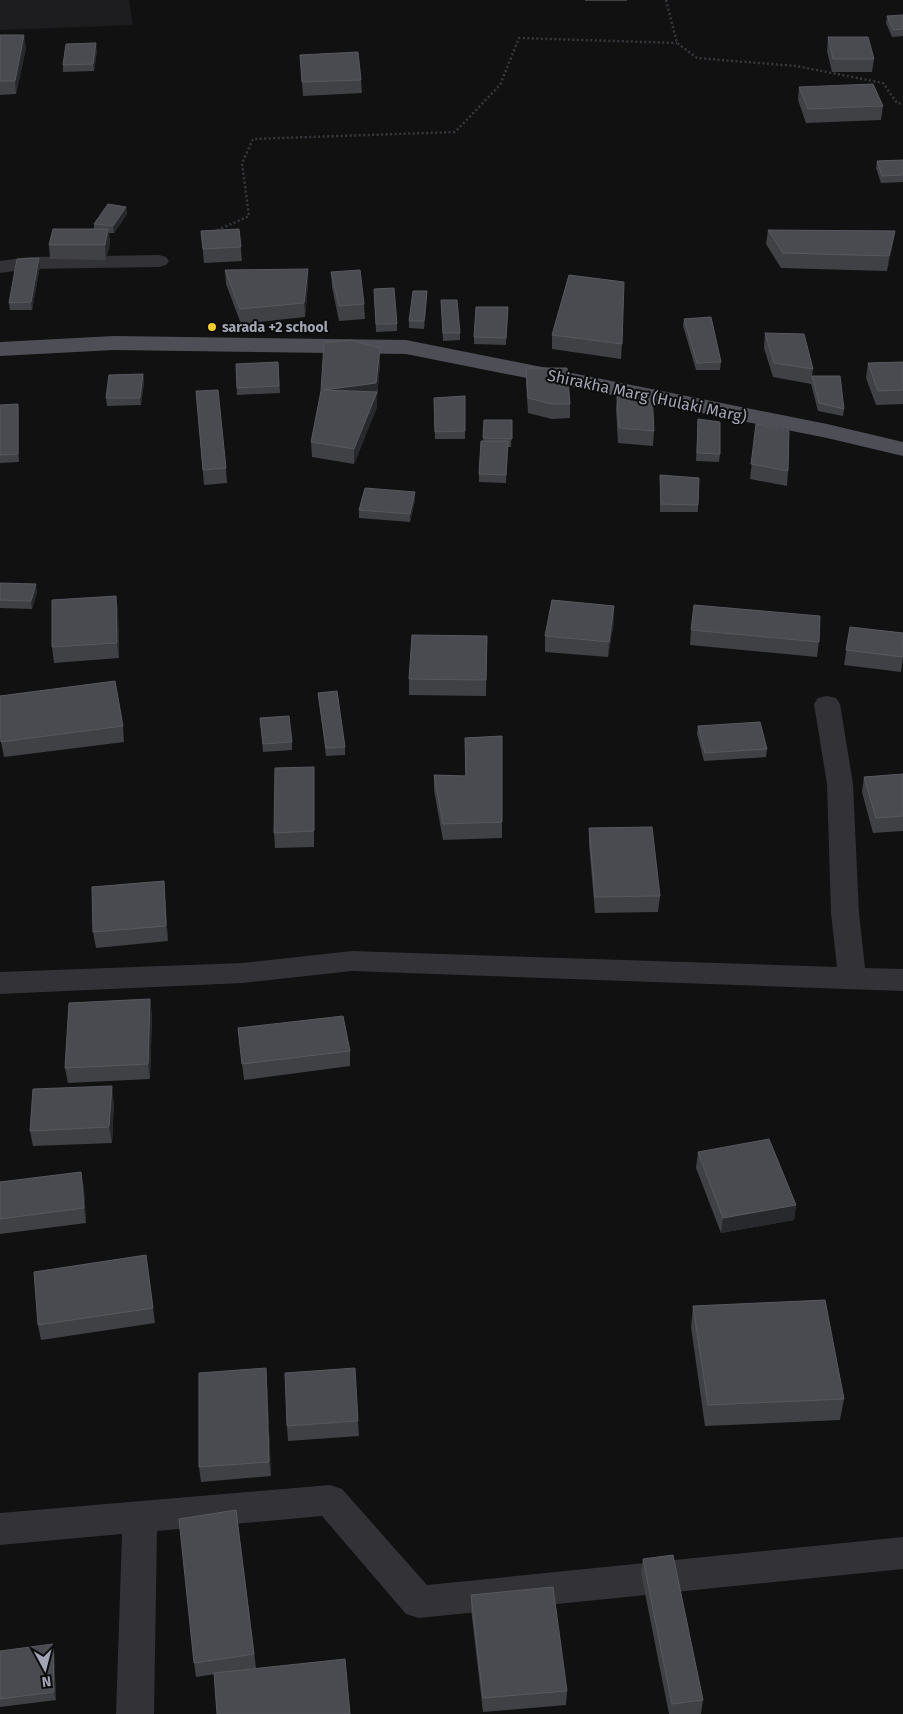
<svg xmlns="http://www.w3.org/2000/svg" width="903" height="1714" font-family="'Fira Sans',sans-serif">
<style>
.built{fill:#1d1d1f}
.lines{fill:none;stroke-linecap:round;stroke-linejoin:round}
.path{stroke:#38393e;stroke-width:2.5;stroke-dasharray:2 2.5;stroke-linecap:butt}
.street{fill:#323237;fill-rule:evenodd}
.primary{fill:#4e4e56;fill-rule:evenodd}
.wall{fill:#3f4145}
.shaded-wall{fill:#28292c}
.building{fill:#4a4b51;stroke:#585960}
.poi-dot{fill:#f2cd2a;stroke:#0c0c0d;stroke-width:2}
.labels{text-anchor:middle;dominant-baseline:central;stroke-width:4;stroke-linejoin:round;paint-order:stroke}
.far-poi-label{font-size:14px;font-weight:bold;fill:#a2a5b3;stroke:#0c0c0d;text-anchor:start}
.street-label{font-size:16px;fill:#a2a5b3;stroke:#0c0c0d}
</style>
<rect width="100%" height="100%" fill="#111112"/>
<path class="built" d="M 0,0 L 129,0 L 133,25 L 0,30 Z"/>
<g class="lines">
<path class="path" d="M 666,0 L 677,43 L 697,58 L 796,66 L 883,83 L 897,103 L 903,104
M 213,232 L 249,216 L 242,163 L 253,139 L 455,132 L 500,85 L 519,38 L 677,43"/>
<path class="street" d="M 159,255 L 166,257 L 169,261 L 166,265 L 159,267 L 29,269 L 0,273 L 0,261 L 29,257 Z
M 827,696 L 836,698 L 840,704 L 853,784 L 859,913 L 865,968 L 903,969 L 903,991 L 352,971 L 243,983 L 0,994 L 0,972 L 243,963 L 352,951 L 837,967 L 831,913 L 827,784 L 814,704 L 818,698 Z
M 330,1485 L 342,1489 L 427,1585 L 903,1537 L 903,1569 L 419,1618 L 406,1614 L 322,1516 L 157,1531 L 154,1714 L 116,1714 L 122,1534 L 0,1545 L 0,1513 Z"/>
<path class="primary" d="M 114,336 L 406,340 L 827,424 L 903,442 L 903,456 L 827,438 L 406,354 L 114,350 L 0,356 L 0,342 Z"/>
</g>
<path class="wall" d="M 585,0 L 627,0 L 627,1 L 585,1 Z
M 903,15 L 903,36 L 892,37 L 886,23 L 887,16 Z
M 0,35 L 26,48 L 16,94 L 0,95 Z
M 828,37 L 874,59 L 872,72 L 832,72 L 827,51 Z
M 97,50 L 94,71 L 63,72 L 63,65 Z
M 300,55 L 361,80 L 362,93 L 303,96 Z
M 799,87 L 883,106 L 881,120 L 806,123 L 798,100 Z
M 903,160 L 903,182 L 881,183 L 876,168 L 877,161 Z
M 126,207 L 127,214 L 114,233 L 109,233 L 110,243 L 106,260 L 50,259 L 49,245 L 94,229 L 94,224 Z
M 239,229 L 242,261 L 204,263 L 201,231 Z
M 768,230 L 895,231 L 887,271 L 781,268 L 766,244 Z
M 40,266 L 32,310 L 10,310 L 9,303 Z
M 225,270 L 308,283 L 305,317 L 241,324 L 226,284 Z
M 331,272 L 364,304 L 365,319 L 339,321 L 332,287 Z
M 374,289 L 397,324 L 397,331 L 376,332 Z
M 427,291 L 427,299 L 424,329 L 409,328 L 409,321 Z
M 441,300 L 460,333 L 460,340 L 443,341 Z
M 508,307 L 506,345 L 474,344 L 474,337 Z
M 684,319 L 721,362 L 720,370 L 696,370 L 683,326 Z
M 765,333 L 813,369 L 812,376 L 844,409 L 843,416 L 818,411 L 811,384 L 773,377 L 764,348 Z
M 552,335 L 622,344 L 621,359 L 552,349 Z
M 380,348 L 380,363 L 377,397 L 377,407 L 354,464 L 312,457 L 311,442 Z
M 278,362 L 280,393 L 237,395 L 236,364 Z
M 903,362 L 903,404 L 876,405 L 866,378 L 868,363 Z
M 526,368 L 570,404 L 570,418 L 552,419 L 528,413 L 526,383 Z
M 143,374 L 144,382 L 141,405 L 107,406 L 106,398 Z
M 196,391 L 226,468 L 227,483 L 204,485 Z
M 617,395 L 654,431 L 653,446 L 618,443 L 616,410 Z
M 465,396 L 465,439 L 435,439 L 434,398 Z
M 0,405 L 19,412 L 19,462 L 0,463 Z
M 698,419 L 720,454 L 719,462 L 696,461 Z
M 484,420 L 512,420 L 511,447 L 508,447 L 506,483 L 479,482 L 479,474 L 483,441 Z
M 756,424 L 788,471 L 787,486 L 750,479 Z
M 660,475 L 698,505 L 698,512 L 660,512 Z
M 415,492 L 415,500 L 410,522 L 359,518 L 359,510 Z
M 0,583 L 37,592 L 32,609 L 0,608 Z
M 116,596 L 118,611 L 119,658 L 54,663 L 52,647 Z
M 614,621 L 608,657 L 545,652 L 545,636 Z
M 850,627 L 903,633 L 903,657 L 901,672 L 844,665 Z
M 691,630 L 819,642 L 817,657 L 690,645 Z
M 487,636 L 486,696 L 409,695 L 409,679 Z
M 318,693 L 345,747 L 345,755 L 326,756 Z
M 260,718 L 292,742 L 292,750 L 263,752 Z
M 123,726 L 124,742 L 4,757 L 1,742 Z
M 698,726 L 767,749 L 766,757 L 704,761 L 697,734 Z
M 502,736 L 502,838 L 443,840 L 434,790 L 434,775 L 465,776 L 465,738 Z
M 314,767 L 314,847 L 275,848 L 274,833 Z
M 903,774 L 903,831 L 873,833 L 862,792 L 864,777 Z
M 589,828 L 660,896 L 658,912 L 595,913 L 589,844 Z
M 165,896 L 168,941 L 96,948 L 93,932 Z
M 152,1014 L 150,1079 L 68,1083 L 65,1068 Z
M 238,1028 L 350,1051 L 350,1066 L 244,1080 Z
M 114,1102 L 112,1143 L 33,1146 L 30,1131 Z
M 698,1152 L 796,1205 L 794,1220 L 721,1233 L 696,1168 Z
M 81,1172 L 84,1188 L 86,1223 L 0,1234 L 0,1182 Z
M 146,1255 L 155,1323 L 41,1340 L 38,1325 Z
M 693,1306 L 844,1399 L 840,1420 L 705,1426 L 691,1327 Z
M 266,1368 L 267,1383 L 271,1476 L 201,1482 L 199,1467 Z
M 358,1421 L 359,1436 L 288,1441 L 287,1426 Z
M 236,1510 L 256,1668 L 196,1677 L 194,1663 Z
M 643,1559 L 703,1700 L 701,1714 L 669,1714 L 641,1573 Z
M 471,1595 L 567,1691 L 566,1705 L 483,1712 L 471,1609 Z
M 0,1651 L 54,1652 L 56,1700 L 0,1707 Z"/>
<path class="shaded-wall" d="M 24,35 L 26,48 L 16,94 L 15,81 Z
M 96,43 L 97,50 L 94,71 L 93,64 Z
M 126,207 L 127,214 L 114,233 L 113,226 Z
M 108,229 L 110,243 L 106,260 L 105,245 Z
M 895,231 L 893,245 L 887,271 L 889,256 Z
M 39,258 L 40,266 L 32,310 L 31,302 Z
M 308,269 L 308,283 L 305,317 L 304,303 Z
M 427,291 L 427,299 L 424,329 L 424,321 Z
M 380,348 L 380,363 L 377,397 L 377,407 L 354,464 L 354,449 L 324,390 Z
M 143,374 L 144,382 L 141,405 L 140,398 Z
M 18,404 L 19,412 L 19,462 L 18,454 Z
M 415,492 L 415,500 L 410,522 L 410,514 Z
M 36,584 L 37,592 L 32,609 L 31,601 Z
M 116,596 L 118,611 L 119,658 L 117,643 Z
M 614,606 L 614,621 L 608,657 L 609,642 Z
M 164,881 L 168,941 L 166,926 Z
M 150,999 L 152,1014 L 150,1079 L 148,1064 Z
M 112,1086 L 114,1102 L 112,1143 L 109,1127 Z
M 81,1172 L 84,1188 L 86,1223 L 84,1208 Z
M 796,1205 L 794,1220 L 721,1233 L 723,1218 Z
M 266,1368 L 267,1383 L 271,1476 L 269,1462 Z
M 53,1644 L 54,1652 L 56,1700 L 54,1692 Z"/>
<path class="building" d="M 903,15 L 903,29 L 893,30 L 887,16 Z
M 0,35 L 24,35 L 15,81 L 0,81 Z
M 828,37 L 868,37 L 874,59 L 833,59 Z
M 96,43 L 93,64 L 63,65 L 66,44 Z
M 358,52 L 361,80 L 302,82 L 300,55 Z
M 873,84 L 883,106 L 808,109 L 799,87 Z
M 903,160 L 903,175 L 882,176 L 877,161 Z
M 108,204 L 126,207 L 113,226 L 94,224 Z
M 53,229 L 108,229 L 105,245 L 49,245 Z
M 239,229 L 241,247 L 203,249 L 201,231 Z
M 768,230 L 895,231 L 889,256 L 783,253 Z
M 39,258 L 31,302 L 9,303 L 17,259 Z
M 308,269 L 304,303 L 240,309 L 225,270 Z
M 360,270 L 364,304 L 339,306 L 331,272 Z
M 569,275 L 624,282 L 622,344 L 552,335 Z
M 394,288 L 397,324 L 376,324 L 374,289 Z
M 413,291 L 427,291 L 424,321 L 409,321 Z
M 441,300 L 457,300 L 460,333 L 443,333 Z
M 476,307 L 508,307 L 506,338 L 474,337 Z
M 711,317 L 721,362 L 697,363 L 684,319 Z
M 765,333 L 804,334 L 813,369 L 774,363 Z
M 351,340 L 380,348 L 376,383 L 324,390 L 377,392 L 354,449 L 311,442 L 321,391 L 324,343 Z
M 278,362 L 279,386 L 237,388 L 236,364 Z
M 903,362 L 903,390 L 878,391 L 868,363 Z
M 526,368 L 567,368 L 570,404 L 552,404 L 528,398 Z
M 143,374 L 140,398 L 106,398 L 109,375 Z
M 812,376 L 840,376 L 844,409 L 819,403 Z
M 218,390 L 226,468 L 203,470 L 196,391 Z
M 652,394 L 654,431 L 619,428 L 617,395 Z
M 465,396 L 465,431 L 435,432 L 434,398 Z
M 18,404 L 18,454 L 0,455 L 0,405 Z
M 698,419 L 720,422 L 720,454 L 697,453 Z
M 484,420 L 512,420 L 512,439 L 483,438 Z
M 756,424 L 789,431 L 788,471 L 751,464 Z
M 481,441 L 508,441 L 506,475 L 479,474 Z
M 660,475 L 699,478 L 698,505 L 661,504 Z
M 365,488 L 415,492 L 410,514 L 359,510 Z
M 0,583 L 36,584 L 31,601 L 0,600 Z
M 116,596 L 117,643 L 52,647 L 52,600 Z
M 552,600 L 614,606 L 609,642 L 545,636 Z
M 694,605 L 820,616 L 819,642 L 691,630 Z
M 850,627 L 903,633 L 903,657 L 846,650 Z
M 412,635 L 487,636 L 486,680 L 409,679 Z
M 115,681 L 123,726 L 1,742 L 0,731 L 0,696 Z
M 337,691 L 345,747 L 326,748 L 318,693 Z
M 289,716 L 292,742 L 263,744 L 260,718 Z
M 760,722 L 767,749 L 705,753 L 698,726 Z
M 502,736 L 502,822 L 443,824 L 434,775 L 466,776 L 465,738 Z
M 314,767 L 314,831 L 274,833 L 275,768 Z
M 903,774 L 903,816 L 876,818 L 864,777 Z
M 652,827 L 660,896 L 595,897 L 589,828 Z
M 164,881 L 166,926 L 93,932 L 92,887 Z
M 150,999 L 148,1064 L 65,1068 L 69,1003 Z
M 343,1016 L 350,1051 L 242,1064 L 238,1028 Z
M 112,1086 L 109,1127 L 30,1131 L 33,1089 Z
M 769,1139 L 796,1205 L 723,1218 L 698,1152 Z
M 81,1172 L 84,1208 L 0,1219 L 0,1182 Z
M 146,1255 L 153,1308 L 38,1325 L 34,1272 Z
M 825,1300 L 844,1399 L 708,1405 L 693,1306 Z
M 266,1368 L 269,1462 L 199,1467 L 199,1373 Z
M 355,1368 L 358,1421 L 287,1426 L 285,1373 Z
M 236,1510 L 254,1654 L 194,1663 L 179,1519 Z
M 673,1555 L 703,1700 L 672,1704 L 643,1559 Z
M 553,1587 L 567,1691 L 483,1698 L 471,1595 Z
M 53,1644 L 54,1692 L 0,1699 L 0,1651 Z
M 345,1659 L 350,1714 L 217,1714 L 214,1673 Z"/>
<circle class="poi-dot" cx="212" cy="327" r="5"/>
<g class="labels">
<g class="far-poi-label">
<text x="222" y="327">sarada +2 school</text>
</g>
<g class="street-label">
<text transform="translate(647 396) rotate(12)">Shirakha Marg (Hulaki Marg)</text>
</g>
</g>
<g transform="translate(45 1669) rotate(173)" stroke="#0c0c0d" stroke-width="4" paint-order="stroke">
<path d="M0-4L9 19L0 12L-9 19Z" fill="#a2a5b3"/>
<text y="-8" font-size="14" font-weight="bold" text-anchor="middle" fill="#a2a5b3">N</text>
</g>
</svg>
